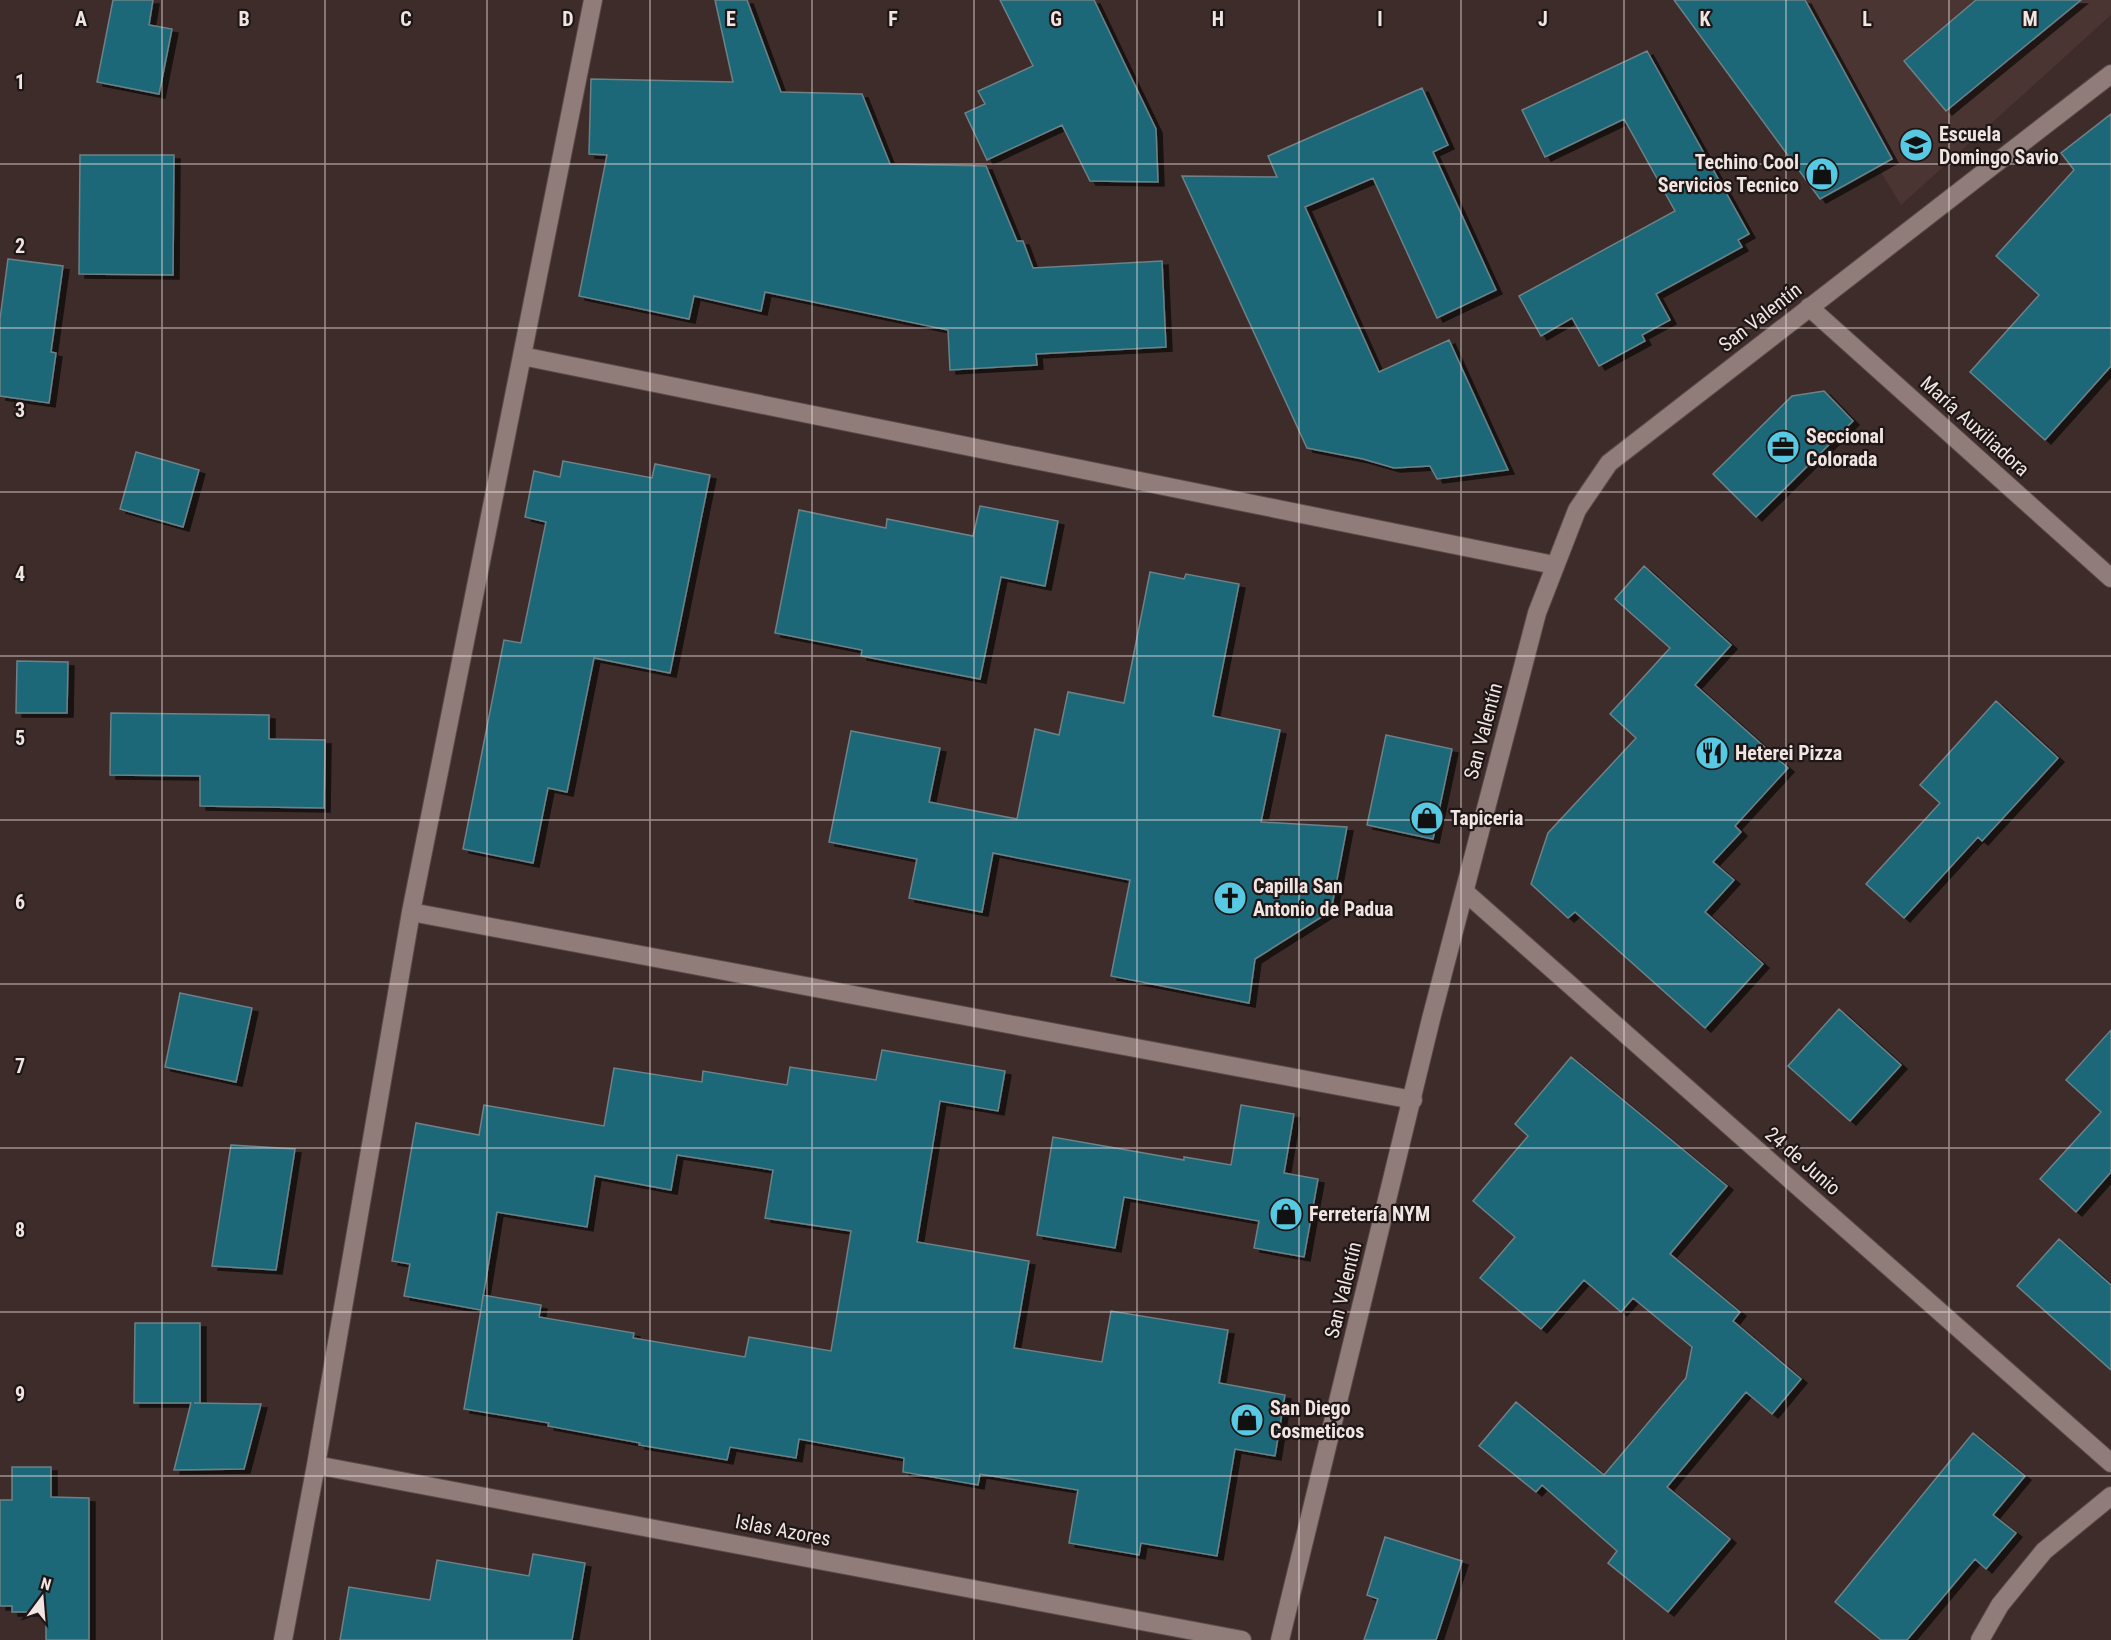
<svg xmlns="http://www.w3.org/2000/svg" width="2111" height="1640" font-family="'Roboto Condensed',sans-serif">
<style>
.built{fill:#4b3532}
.building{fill:#1a6879;stroke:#6d8187;stroke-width:1.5;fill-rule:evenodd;filter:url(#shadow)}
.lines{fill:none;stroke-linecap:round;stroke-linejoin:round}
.street-casing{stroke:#594a49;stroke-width:20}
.secondary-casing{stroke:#594a49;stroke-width:20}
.street{stroke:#907c79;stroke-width:18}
.secondary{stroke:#907c79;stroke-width:18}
.grid{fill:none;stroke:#f0e5e3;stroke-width:1.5;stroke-opacity:0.55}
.labels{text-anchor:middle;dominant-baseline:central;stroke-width:4.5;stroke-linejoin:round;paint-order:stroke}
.poi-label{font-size:20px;font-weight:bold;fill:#f0e5e3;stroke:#1f1716;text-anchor:start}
.street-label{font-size:20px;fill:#f0e5e3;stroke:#1f1716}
.grid-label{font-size:20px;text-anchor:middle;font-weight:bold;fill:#f0e5e3;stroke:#1f1716;stroke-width:4.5;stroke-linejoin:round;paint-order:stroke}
</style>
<defs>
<filter id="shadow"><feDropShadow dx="6" dy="4" stdDeviation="0" flood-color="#0009"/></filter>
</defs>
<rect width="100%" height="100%" fill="#3d2c2a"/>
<path class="built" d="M 1786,0 L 2111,0 L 2111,15 L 1901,205 L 1827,84 Z"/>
<path class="building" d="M 113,0 L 153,0 L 149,25 L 172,29 L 159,94 L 97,82 Z
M 715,0 L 747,0 L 781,92 L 862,94 L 890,164 L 986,166 L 1017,241 L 1023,241 L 1033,268 L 1162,261 L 1166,347 L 1036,354 L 1037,365 L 950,370 L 948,330 L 765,292 L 761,311 L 694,296 L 689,319 L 579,296 L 607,155 L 589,154 L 591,79 L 733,82 Z
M 1000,0 L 1094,0 L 1156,129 L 1158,182 L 1090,181 L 1062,125 L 987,160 L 965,113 L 985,104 L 978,91 L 1033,66 Z
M 1674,0 L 1805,0 L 1892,159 L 1820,199 Z
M 1976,0 L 2081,0 L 1946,111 L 1904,61 Z
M 1647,51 L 1749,234 L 1738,240 L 1742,247 L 1656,294 L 1670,320 L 1642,335 L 1645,341 L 1599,366 L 1572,318 L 1541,336 L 1519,296 L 1675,211 L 1624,119 L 1545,157 L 1522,110 Z
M 1422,88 L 1448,145 L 1433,152 L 1496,290 L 1437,318 L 1373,178 L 1305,207 L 1379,372 L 1449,340 L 1508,470 L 1437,479 L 1430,466 L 1394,468 L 1363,459 L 1307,448 L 1182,176 L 1277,177 L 1268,156 Z
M 2111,114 L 2111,366 L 2045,440 L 1970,372 L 2039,295 L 1996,256 L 2074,170 L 2061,153 Z
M 80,155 L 174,155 L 173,275 L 79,274 Z
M 8,259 L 63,266 L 51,352 L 56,353 L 49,403 L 0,396 L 0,319 Z
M 1824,391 L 1853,421 L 1756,517 L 1713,474 L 1792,396 Z
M 136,452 L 199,470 L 183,527 L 120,509 Z
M 563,461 L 652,478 L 655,464 L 710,475 L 670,673 L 594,658 L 567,792 L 548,788 L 533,863 L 463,849 L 504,640 L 521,643 L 546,522 L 525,517 L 534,471 L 560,477 Z
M 980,506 L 1058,521 L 1045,586 L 1001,577 L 980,679 L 861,656 L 862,650 L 775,633 L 799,510 L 886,528 L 887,519 L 973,536 Z
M 1644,566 L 1731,645 L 1695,685 L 1788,768 L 1735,826 L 1741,832 L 1713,862 L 1734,880 L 1705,912 L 1763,964 L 1705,1028 L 1575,912 L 1568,918 L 1531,884 L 1548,833 L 1636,738 L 1610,714 L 1670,648 L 1615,599 Z
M 1150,572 L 1184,579 L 1186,574 L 1239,584 L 1213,716 L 1280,730 L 1261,822 L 1347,827 L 1331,911 L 1255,959 L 1249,1003 L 1111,976 L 1130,880 L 993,853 L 982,912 L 909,898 L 917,859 L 829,842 L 851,731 L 940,748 L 929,802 L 1017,819 L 1035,729 L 1059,735 L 1068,692 L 1124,703 Z
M 17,661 L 68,662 L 67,713 L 16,713 Z
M 1996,701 L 2058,758 L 1982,841 L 1978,837 L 1904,918 L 1866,884 L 1940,803 L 1920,785 Z
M 111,713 L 269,715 L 269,739 L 325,740 L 324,808 L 200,806 L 200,776 L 110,775 Z
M 1386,735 L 1452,749 L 1433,839 L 1367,825 Z
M 180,993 L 252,1008 L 236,1082 L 165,1067 Z
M 1839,1009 L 1901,1065 L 1850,1121 L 1788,1066 Z
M 2111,1030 L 2111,1172 L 2076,1212 L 2040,1179 L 2101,1112 L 2066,1080 Z
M 882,1050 L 1005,1071 L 998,1111 L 940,1101 L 917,1242 L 1029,1261 L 1014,1348 L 1102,1362 L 1111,1311 L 1228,1330 L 1219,1383 L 1285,1395 L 1275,1456 L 1235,1449 L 1217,1556 L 1141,1543 L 1139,1555 L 1069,1543 L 1078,1490 L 980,1474 L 978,1485 L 903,1472 L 904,1458 L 799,1439 L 796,1458 L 730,1447 L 727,1460 L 639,1445 L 640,1443 L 548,1426 L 549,1423 L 464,1409 L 481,1310 L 404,1296 L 410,1264 L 392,1261 L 416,1123 L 479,1135 L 484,1105 L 604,1126 L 614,1068 L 702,1082 L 703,1071 L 787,1085 L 790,1067 L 876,1080 ZM 677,1155 L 773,1170 L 765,1218 L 851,1231 L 831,1351 L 749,1337 L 745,1357 L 633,1338 L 634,1333 L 539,1317 L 541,1305 L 483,1295 L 481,1310 L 497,1212 L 587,1227 L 595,1176 L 671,1190 Z
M 1571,1057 L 1727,1186 L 1670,1254 L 1740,1312 L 1733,1321 L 1801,1379 L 1772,1414 L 1746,1392 L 1667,1487 L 1730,1539 L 1668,1612 L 1608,1563 L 1617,1551 L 1542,1485 L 1536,1492 L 1479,1446 L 1516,1402 L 1604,1475 L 1686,1378 L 1692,1347 L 1633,1298 L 1621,1312 L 1584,1280 L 1541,1329 L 1480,1278 L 1515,1237 L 1473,1201 L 1528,1136 L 1515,1124 Z
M 1241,1105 L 1294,1114 L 1284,1173 L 1318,1179 L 1304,1257 L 1254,1248 L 1259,1221 L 1124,1197 L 1115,1248 L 1037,1235 L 1053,1137 L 1184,1160 L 1184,1157 L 1231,1165 Z
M 231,1145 L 295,1149 L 276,1270 L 212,1266 Z
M 2059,1239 L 2111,1285 L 2111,1370 L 2017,1286 Z
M 135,1323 L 200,1323 L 200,1403 L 194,1403 L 261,1404 L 244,1469 L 174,1470 L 191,1403 L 134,1403 Z
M 1973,1433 L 2025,1476 L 1993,1515 L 2016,1533 L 1986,1569 L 1975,1559 L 1907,1640 L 1881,1640 L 1835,1602 Z
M 12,1467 L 51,1467 L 51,1497 L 89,1498 L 89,1640 L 46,1640 L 46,1612 L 12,1612 L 12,1606 L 0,1606 L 0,1500 L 12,1500 Z
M 1385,1537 L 1462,1561 L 1436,1640 L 1364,1640 L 1378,1599 L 1367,1595 Z
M 533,1554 L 585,1563 L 572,1640 L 340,1640 L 349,1587 L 430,1600 L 437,1560 L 529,1576 Z"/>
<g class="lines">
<defs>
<path id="street" d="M 1809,307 L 2111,578
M 522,356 L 1554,565
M 1465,892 L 2111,1463
M 411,912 L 1413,1100
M 316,1465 L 1242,1640
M 283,1640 L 316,1465 L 411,912 L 593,0
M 1980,1640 L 2000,1605 L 2044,1551 L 2111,1496"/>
<path id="secondary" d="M 1280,1640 L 1431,1019 L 1537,613 L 1577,510 L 1609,463 L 2111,74"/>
</defs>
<use href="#street" class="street-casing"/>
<use href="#secondary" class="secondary-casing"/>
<use href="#street" class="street"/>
<use href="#secondary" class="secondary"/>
</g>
<path class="grid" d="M 162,0 L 162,1640M 325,0 L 325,1640M 487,0 L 487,1640M 650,0 L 650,1640M 812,0 L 812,1640M 974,0 L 974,1640M 1137,0 L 1137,1640M 1299,0 L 1299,1640M 1461,0 L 1461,1640M 1624,0 L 1624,1640M 1786,0 L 1786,1640M 1949,0 L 1949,1640M 0,164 L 2111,164M 0,328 L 2111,328M 0,492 L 2111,492M 0,656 L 2111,656M 0,820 L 2111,820M 0,984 L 2111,984M 0,1148 L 2111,1148M 0,1312 L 2111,1312M 0,1476 L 2111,1476"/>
<defs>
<symbol id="school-disc" viewBox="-11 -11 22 22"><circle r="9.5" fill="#58c9e3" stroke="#1f1716"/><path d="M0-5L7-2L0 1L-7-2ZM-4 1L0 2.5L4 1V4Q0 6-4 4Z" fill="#111"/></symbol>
<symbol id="shop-disc" viewBox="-11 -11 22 22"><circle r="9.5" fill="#58c9e3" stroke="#1f1716"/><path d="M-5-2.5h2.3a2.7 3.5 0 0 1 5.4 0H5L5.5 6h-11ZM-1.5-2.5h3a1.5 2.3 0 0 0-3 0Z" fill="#111"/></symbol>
<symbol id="office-disc" viewBox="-11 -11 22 22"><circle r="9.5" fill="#58c9e3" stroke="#1f1716"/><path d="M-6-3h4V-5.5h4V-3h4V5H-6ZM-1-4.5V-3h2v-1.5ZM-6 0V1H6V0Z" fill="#111"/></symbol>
<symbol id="restaurant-disc" viewBox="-11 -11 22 22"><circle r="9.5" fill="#58c9e3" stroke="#1f1716"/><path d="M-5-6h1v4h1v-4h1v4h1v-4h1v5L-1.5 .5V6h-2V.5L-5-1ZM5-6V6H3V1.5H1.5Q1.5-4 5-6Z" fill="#111"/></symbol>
<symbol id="church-disc" viewBox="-11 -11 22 22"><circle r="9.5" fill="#58c9e3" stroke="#1f1716"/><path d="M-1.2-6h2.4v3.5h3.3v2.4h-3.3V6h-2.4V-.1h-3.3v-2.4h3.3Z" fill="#111"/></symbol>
</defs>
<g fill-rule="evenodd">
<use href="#school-disc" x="1897" y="126" width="38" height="38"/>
<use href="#shop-disc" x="1803" y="155" width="38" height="38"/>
<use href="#office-disc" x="1764" y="428" width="38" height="38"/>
<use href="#restaurant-disc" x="1693" y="734" width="38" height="38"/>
<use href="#shop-disc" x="1408" y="799" width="38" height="38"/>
<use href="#church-disc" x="1211" y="879" width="38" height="38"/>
<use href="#shop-disc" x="1267" y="1195" width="38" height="38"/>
<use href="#shop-disc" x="1228" y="1401" width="38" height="38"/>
</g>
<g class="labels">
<g class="poi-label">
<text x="1939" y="134">Escuela<tspan x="1939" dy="23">Domingo Savio</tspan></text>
<text x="1799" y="162" text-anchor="end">Techino Cool<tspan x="1799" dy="23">Servicios Tecnico</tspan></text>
<text x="1806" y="436">Seccional<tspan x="1806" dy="23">Colorada</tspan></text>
<text x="1735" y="753">Heterei Pizza</text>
<text x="1450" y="818">Tapiceria</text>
<text x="1253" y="886">Capilla San<tspan x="1253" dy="23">Antonio de Padua</tspan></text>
<text x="1309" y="1214">Ferretería NYM</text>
<text x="1270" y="1408">San Diego<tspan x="1270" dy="23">Cosmeticos</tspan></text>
</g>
<g class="street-label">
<text transform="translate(1760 317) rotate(-38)">San Valentín</text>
<text transform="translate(1975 426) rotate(42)">María Auxiliadora</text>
<text transform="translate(1483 731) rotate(-75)">San Valentín</text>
<text transform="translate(1803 1161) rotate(41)">24 de Junio</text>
<text transform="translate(1343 1290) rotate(-76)">San Valentín</text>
<text transform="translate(783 1530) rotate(11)">Islas Azores</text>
</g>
</g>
<g class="grid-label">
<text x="81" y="26">A</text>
<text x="244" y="26">B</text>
<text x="406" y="26">C</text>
<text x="568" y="26">D</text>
<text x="731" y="26">E</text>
<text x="893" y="26">F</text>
<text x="1056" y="26">G</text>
<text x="1218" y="26">H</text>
<text x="1380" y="26">I</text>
<text x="1543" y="26">J</text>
<text x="1705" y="26">K</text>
<text x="1867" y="26">L</text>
<text x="2030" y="26">M</text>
<text x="20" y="89">1</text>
<text x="20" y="253">2</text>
<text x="20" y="417">3</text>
<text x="20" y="581">4</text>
<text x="20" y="745">5</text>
<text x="20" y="909">6</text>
<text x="20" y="1073">7</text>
<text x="20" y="1237">8</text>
<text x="20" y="1401">9</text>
</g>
<g transform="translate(42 1598) rotate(16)" stroke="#1f1716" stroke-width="4.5" paint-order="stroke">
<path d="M0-4.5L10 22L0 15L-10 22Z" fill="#f0e5e3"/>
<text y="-9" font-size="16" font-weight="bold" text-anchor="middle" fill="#f0e5e3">N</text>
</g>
</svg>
